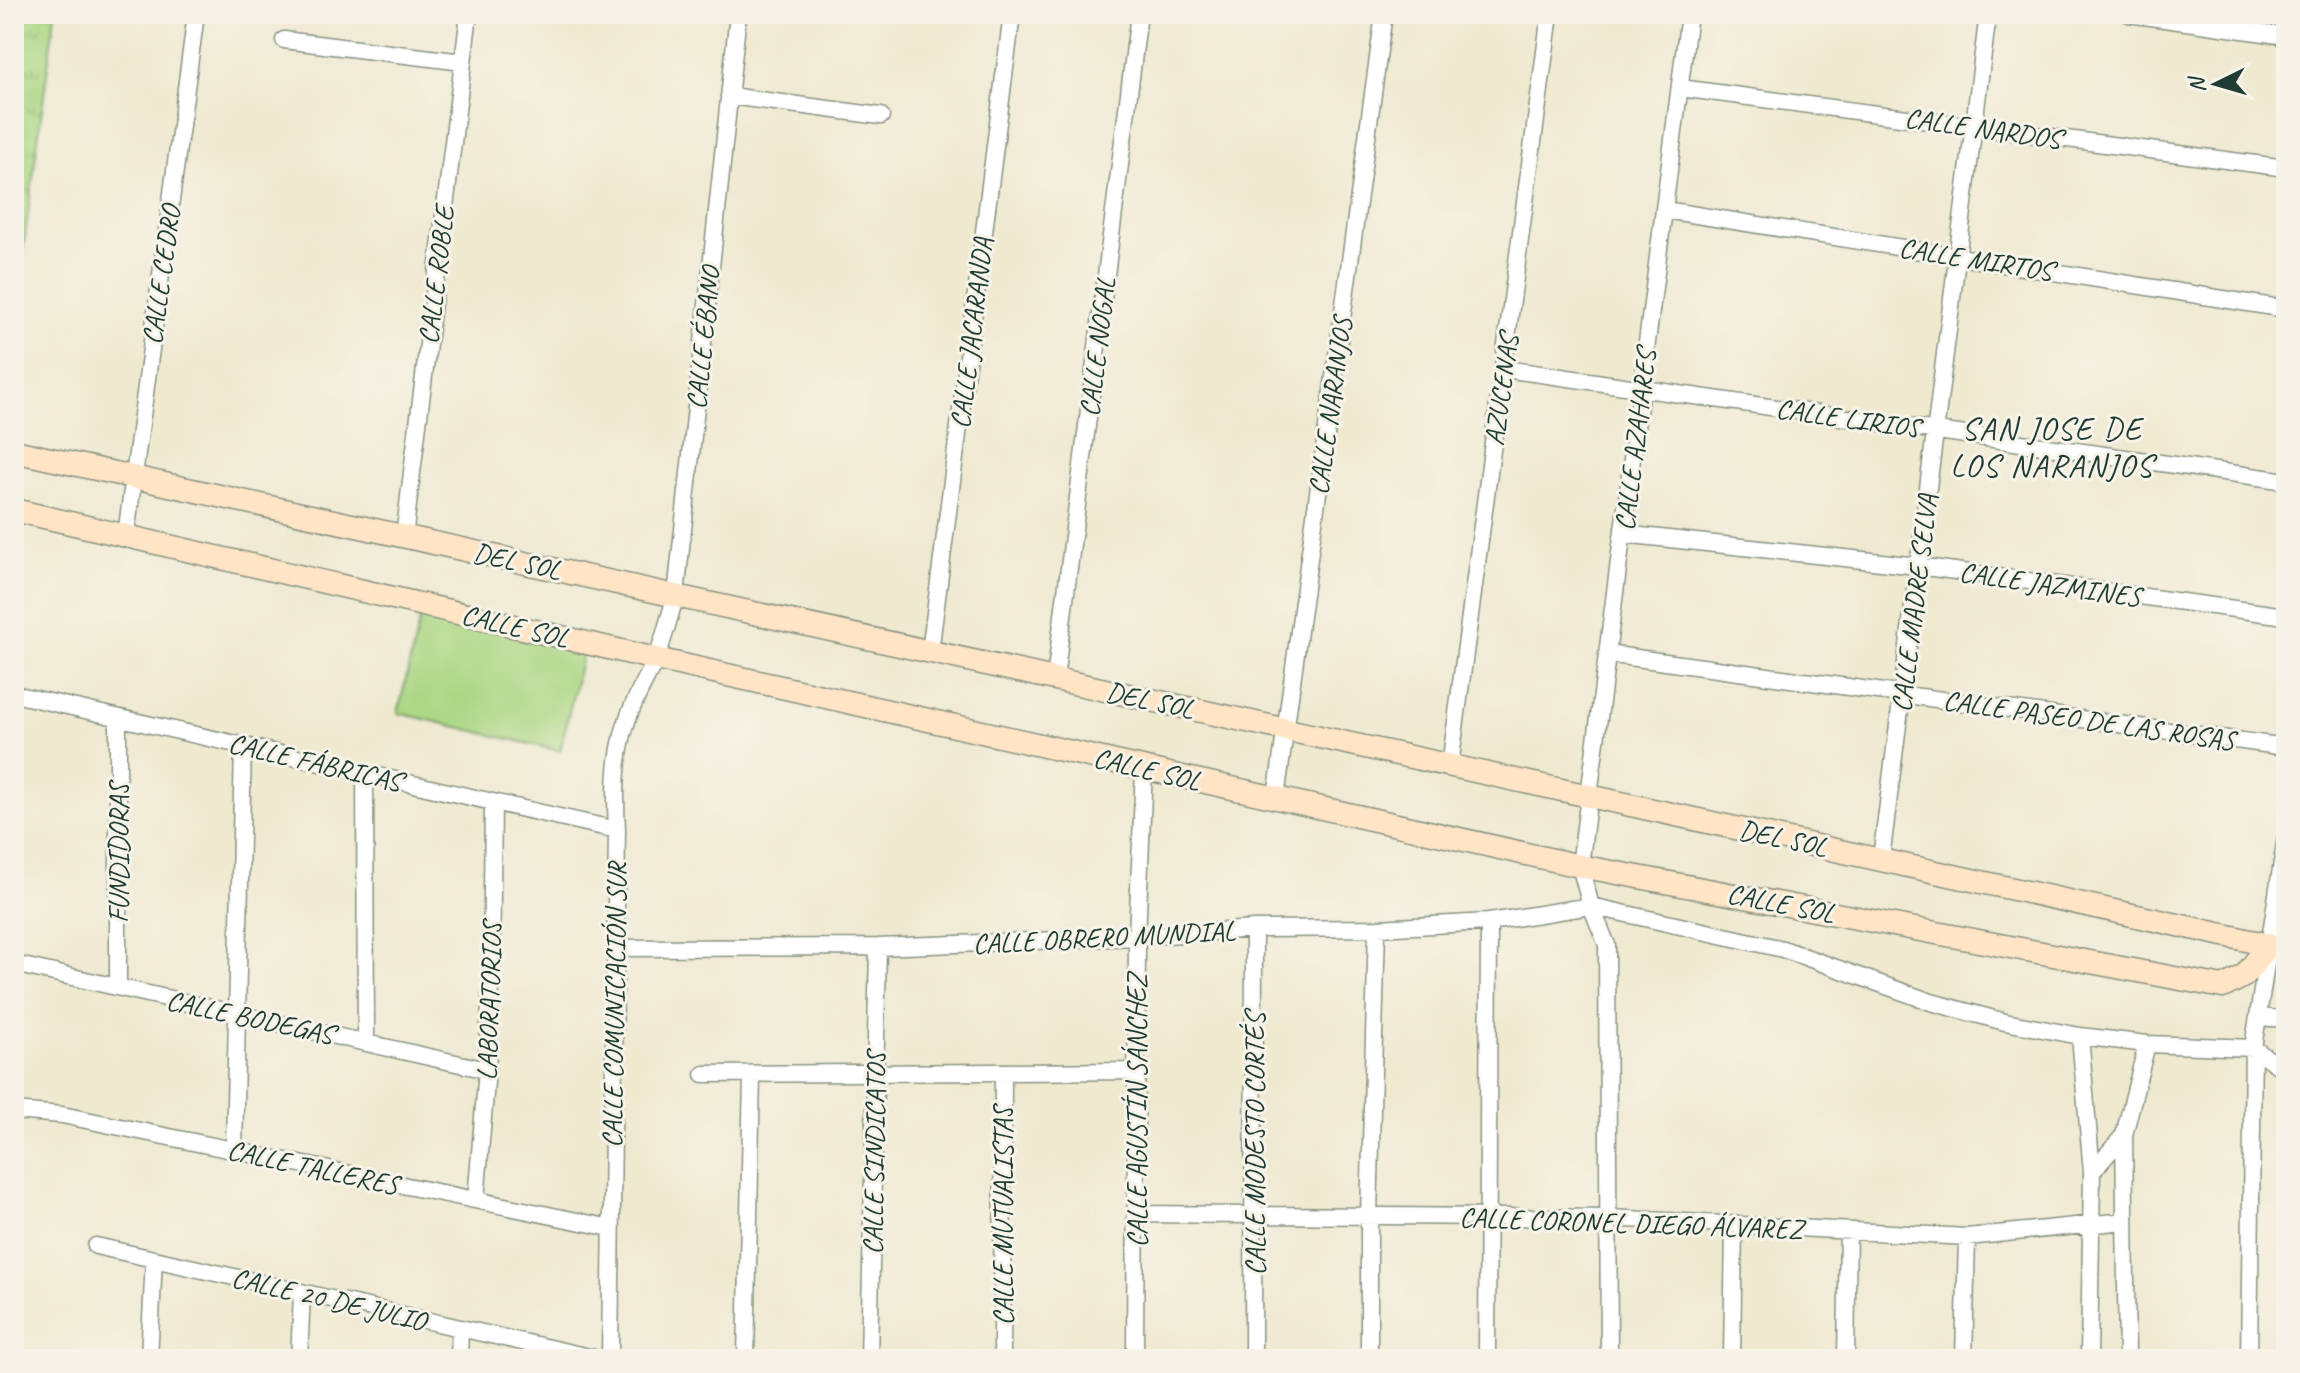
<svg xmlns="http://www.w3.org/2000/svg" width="2300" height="1373" font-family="Caveat,sans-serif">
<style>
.park{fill:url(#park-tufts);stroke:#648a5b;stroke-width:2}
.pitch{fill:#aad682;stroke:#648a5b;stroke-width:2}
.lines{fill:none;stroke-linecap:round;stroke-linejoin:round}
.street-casing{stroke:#879382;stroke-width:19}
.secondary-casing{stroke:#879382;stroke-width:25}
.street{stroke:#fff;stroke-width:16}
.secondary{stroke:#ffe4c6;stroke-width:22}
.labels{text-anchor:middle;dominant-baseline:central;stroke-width:6;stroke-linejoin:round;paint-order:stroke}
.street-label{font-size:28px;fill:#1f3d34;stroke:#f7f3e8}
.quarter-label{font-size:32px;letter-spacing:2px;fill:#1f3d34;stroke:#f7f3e8}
</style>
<defs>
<pattern id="park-tufts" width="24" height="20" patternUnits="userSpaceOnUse" patternTransform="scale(2)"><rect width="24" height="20" fill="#aad682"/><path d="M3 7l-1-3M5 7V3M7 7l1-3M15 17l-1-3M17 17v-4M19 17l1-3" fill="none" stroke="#8aaf6b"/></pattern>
</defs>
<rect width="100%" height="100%" fill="#f7f3e8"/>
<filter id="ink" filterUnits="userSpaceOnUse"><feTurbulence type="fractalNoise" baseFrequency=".0125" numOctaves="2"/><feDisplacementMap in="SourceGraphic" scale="16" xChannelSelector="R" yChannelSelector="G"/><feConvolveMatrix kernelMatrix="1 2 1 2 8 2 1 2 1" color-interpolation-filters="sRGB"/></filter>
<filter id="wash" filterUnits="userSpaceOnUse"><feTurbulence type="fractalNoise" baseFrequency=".006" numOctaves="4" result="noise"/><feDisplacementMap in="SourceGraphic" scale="32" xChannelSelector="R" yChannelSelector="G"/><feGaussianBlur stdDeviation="1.8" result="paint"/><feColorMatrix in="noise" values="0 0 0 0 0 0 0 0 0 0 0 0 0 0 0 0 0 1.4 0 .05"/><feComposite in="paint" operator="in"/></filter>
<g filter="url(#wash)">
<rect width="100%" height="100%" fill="#efe9d0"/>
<path class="park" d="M 14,14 L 55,14 L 14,318 Z"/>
<path class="pitch" d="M 422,610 L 584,648 L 560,751 L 398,713 Z"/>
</g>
<g filter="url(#ink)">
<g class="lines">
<defs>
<path id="street" d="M 2129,14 L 2286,36
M 284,40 L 463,62
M 1680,88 L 2286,168
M 729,96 L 881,116
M 1665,210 L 2286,309
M 1505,369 L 2286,481
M 1623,534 L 1918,566 L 2286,616
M 126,535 L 196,14
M 404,537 L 469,14
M 930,652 L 1012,14
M 1607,654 L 2286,747
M 1055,679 L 1139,14
M 14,694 L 617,830
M 118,718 L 118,987
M 1450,766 L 1550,14
M 365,773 L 366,1042
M 1276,798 L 1384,14
M 1881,859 L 1988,14
M 2269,945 L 2286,949
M 615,948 L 878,947 L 1137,937 L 1254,929 L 1377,928 L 1489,922 L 1591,906 L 1783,949 L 1931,1002 L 2005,1022 L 2080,1036 L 2147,1044 L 2253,1048 L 2286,1071
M 14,964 L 487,1070
M 2258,1017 L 2286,1019
M 2080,1036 L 2092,1172 L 2089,1359
M 704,1074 L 1137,1071
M 14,1111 L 62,1115 L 611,1228
M 234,1150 L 243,746
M 2092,1172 L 2124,1135
M 476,1200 L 487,1070 L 491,982 L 493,802
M 1136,1214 L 1609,1218 L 1967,1237 L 2125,1221
M 96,1246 L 598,1359
M 149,1359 L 154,1259
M 299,1359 L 302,1293
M 459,1359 L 460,1328
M 610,1359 L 617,830 C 615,794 615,758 626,724 C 633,701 645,682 655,661 C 664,640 669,617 676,595 L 738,14
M 746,1359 L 752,1074
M 869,1359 L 878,947
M 1002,1359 L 1003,1072
M 1135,1359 L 1137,937 L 1144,768
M 1253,1359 L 1254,929
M 1369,1359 L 1369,1216 L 1377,928
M 1487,1359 L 1489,922
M 1609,1359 L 1607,945 L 1591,906 L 1580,866 L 1689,14
M 1732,1359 L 1734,1225
M 1846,1359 L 1848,1231
M 1964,1359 L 1967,1237
M 2127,1359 L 2124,1135 L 2147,1044
M 2249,1359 L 2253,1048 L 2286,837"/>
<path id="secondary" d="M 14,451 L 2269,945 L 2244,976 L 2223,987 L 1580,866 L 656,659 L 14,510"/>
</defs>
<use href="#street" class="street-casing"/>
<use href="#secondary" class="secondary-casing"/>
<use href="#street" class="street"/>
<use href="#secondary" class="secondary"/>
</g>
</g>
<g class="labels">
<g class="street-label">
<text transform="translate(1983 128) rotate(8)">CALLE NARDOS</text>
<text transform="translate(1976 259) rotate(9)">CALLE MIRTOS</text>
<text transform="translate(161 275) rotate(-82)">CALLE CEDRO</text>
<text transform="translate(436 275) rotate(-83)">CALLE ROBLE</text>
<text transform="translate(971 333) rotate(-83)">CALLE JACARANDA</text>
<text transform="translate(703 338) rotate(-84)">CALLE ÉBANO</text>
<text transform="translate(1097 347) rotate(-83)">CALLE NOGAL</text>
<text transform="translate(1501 390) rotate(-82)">AZUCENAS</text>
<text transform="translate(1330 406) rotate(-82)">CALLE NARANJOS</text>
<text transform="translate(1848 418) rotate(8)">CALLE LIRIOS</text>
<text transform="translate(1635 440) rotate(-83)">CALLE AZAHARES</text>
<text transform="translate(517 561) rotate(12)">DEL SOL</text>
<text transform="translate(2050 584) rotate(8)">CALLE JAZMINES</text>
<text transform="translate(1914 603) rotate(-83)">CALLE MADRE SELVA</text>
<text transform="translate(515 626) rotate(13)">CALLE SOL</text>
<text transform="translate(1150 700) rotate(12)">DEL SOL</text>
<text transform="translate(2089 720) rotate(8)">CALLE PASEO DE LAS ROSAS</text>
<text transform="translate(315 762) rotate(13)">CALLE FÁBRICAS</text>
<text transform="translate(1147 769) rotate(13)">CALLE SOL</text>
<text transform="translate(1783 838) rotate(12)">DEL SOL</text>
<text transform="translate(118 853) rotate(-90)">FUNDIDORAS</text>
<text transform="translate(1781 903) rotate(11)">CALLE SOL</text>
<text transform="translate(1104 937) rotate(-3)">CALLE OBRERO MUNDIAL</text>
<text transform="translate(489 1001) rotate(-88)">LABORATORIOS</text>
<text transform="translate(614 1005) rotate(-89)">CALLE COMUNICACIÓN SUR</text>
<text transform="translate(250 1017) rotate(12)">CALLE BODEGAS</text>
<text transform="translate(1136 1111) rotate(-90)">CALLE AGUSTÍN SÁNCHEZ</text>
<text transform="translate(1254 1144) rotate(-90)">CALLE MODESTO CORTÉS</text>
<text transform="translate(874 1153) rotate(-89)">CALLE SINDICATOS</text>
<text transform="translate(313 1167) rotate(12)">CALLE TALLERES</text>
<text transform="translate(1002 1216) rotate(-90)">CALLE MUTUALISTAS</text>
<text transform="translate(1631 1223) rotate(2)">CALLE CORONEL DIEGO ÁLVAREZ</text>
<text transform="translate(329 1299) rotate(13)">CALLE 20 DE JULIO</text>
</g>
<g class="quarter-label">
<text x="2052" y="428">SAN JOSE DE<tspan x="2052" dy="37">LOS NARANJOS</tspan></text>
</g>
</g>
<rect width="2300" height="1373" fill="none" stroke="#f7f3e8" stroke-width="48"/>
<g transform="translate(2216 84) rotate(265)" stroke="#f7f3e8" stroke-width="6" paint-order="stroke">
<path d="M0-6L14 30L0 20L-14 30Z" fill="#1f3d34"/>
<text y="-12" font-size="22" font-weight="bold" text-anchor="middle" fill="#1f3d34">N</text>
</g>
</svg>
